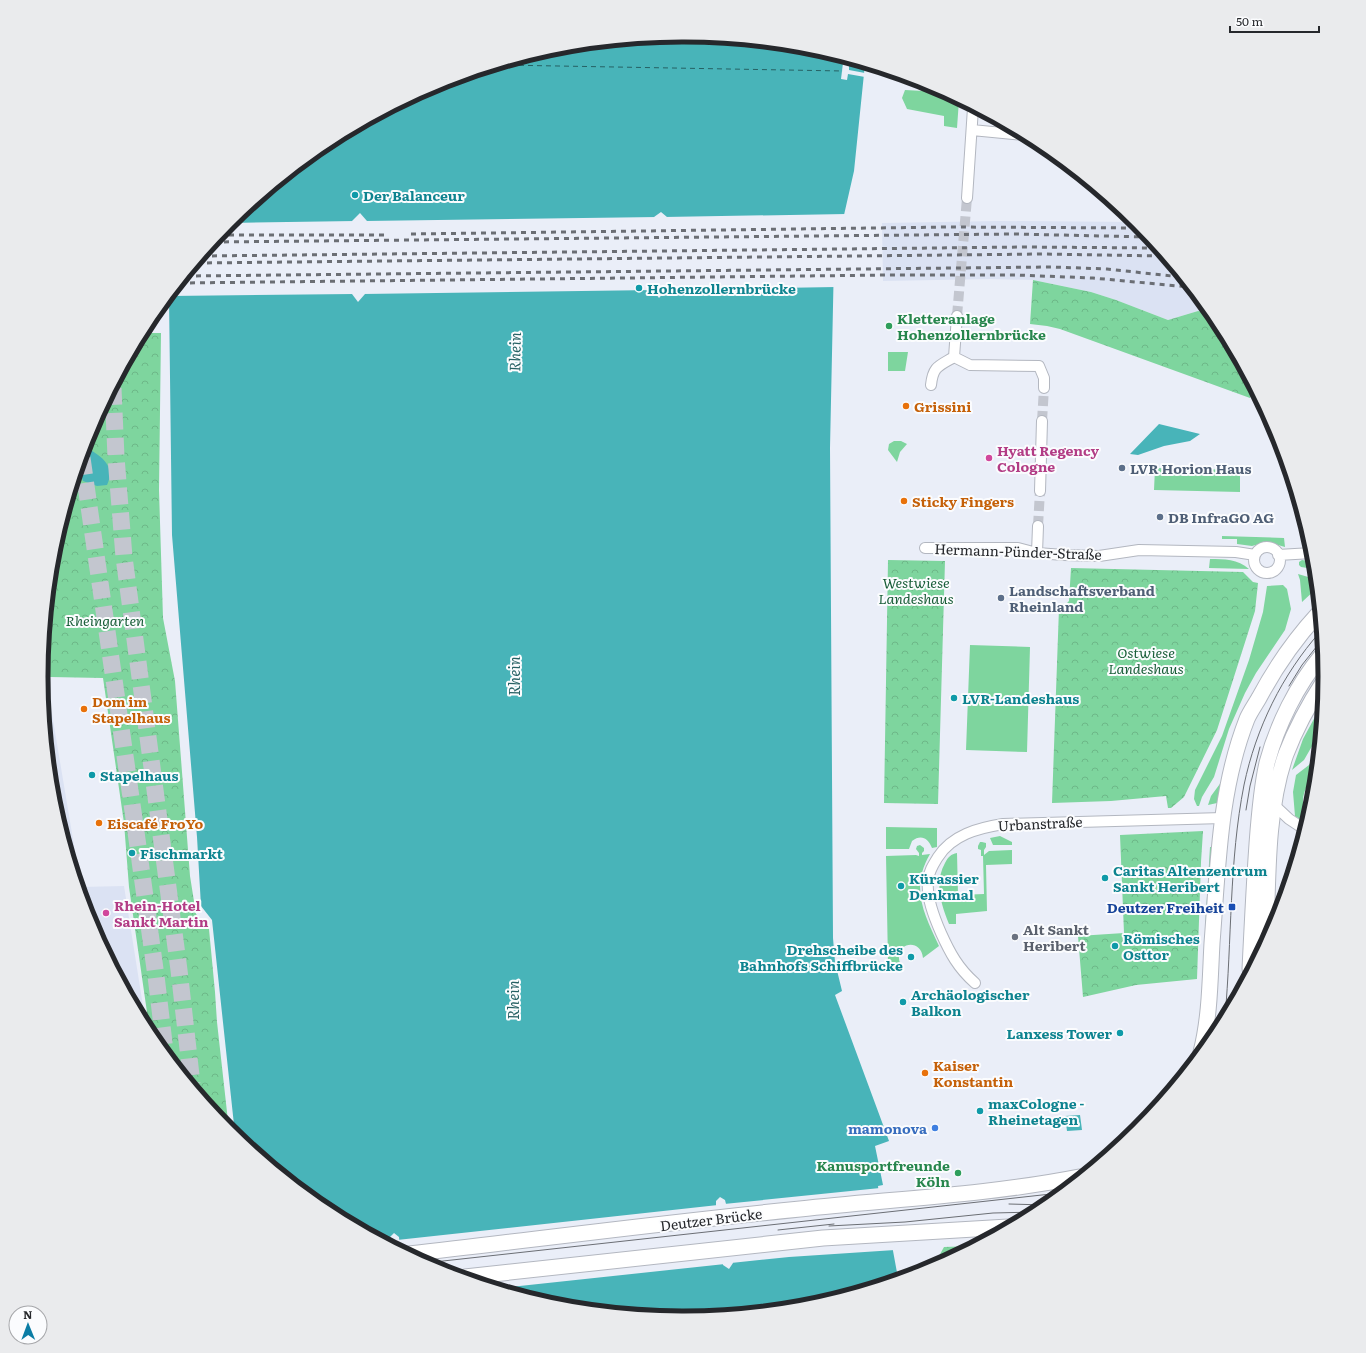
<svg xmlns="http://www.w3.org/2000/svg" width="1366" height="1353" font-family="Literata,serif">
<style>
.built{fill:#dbe2f3}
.grass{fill:#7ed59e}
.park{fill:url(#park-crowns)}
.water{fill:#48b4b9;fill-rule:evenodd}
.pier{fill:#eaeef8}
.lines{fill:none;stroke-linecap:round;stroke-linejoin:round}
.ferry{stroke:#266164;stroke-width:1;stroke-dasharray:5 4;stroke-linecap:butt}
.minor-tunnel{stroke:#c3c6cf;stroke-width:10;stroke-dasharray:10 5;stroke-linecap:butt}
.primary-tunnel{stroke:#c3c6cf;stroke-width:17;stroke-dasharray:17 8;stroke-linecap:butt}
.minor-casing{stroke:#b3b7c0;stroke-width:12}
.secondary-casing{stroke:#b3b7c0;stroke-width:17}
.minor{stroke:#fff;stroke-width:10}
.secondary{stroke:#fff;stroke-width:15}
.tram{stroke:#6b6e74;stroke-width:1}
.rail{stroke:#6b6e74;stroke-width:3;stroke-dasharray:5 5;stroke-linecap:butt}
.culture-dot{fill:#0f9aa8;stroke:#fbfcfe;stroke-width:1.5}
.leisure-dot{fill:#2e9e5b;stroke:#fbfcfe;stroke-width:1.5}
.food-dot{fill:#e8710a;stroke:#fbfcfe;stroke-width:1.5}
.hotel-dot{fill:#d1479c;stroke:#fbfcfe;stroke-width:1.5}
.service-dot{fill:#5c6f8a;stroke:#fbfcfe;stroke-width:1.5}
.transit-dot{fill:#1a4fb4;stroke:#fbfcfe;stroke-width:1.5}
.worship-dot{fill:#6b7280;stroke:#fbfcfe;stroke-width:1.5}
.shop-dot{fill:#3f7fe0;stroke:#fbfcfe;stroke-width:1.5}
.labels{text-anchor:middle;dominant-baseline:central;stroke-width:4;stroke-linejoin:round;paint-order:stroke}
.culture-label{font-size:14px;font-weight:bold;fill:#0d838f;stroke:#fbfcfe;text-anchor:start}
.leisure-label{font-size:14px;font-weight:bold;fill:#27864d;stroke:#fbfcfe;text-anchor:start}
.food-label{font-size:14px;font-weight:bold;fill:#c56008;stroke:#fbfcfe;text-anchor:start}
.hotel-label{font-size:14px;font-weight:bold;fill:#b23c85;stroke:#fbfcfe;text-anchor:start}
.service-label{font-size:14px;font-weight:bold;fill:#4e5e75;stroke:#fbfcfe;text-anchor:start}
.street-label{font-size:14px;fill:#26282c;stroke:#fbfcfe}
.park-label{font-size:14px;font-style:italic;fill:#195e39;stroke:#fbfcfe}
.transit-label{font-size:14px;font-weight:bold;fill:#164399;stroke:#fbfcfe;text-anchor:end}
.worship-label{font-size:14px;font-weight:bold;fill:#5b616d;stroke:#fbfcfe;text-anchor:start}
.shop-label{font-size:14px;font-weight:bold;fill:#366cbe;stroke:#fbfcfe;text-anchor:end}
.water-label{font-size:15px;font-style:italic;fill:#266164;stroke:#fbfcfe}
.rim{fill:none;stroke:#26282c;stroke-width:5}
</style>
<defs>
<pattern id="park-crowns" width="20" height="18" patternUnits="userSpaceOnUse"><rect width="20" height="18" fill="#7ed59e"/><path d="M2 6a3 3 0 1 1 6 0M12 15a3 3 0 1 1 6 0" fill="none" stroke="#6db788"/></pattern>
</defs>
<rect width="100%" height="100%" fill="#eaeef8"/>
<path class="built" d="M 999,221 L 1136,222 L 1212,314 L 1198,311 L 1168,320 L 1116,300 L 1091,292 L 1033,280 L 990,279 L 883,281 L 882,223 Z
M 44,647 L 51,708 L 81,887 L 124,886 L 146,1025 L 90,922 L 54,801 L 42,676 Z"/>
<path class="grass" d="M 905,90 L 942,92 L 959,100 L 957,128 L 944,126 L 944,116 L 907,109 L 902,98 Z
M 888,352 L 908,352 L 905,371 L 888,371 Z
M 894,441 L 901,441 L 907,444 L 900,452 L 897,462 L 888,450 L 889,444 Z
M 1155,468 L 1240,470 L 1240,492 L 1154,490 Z
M 1222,536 L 1284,538 L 1285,547 L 1267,542 L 1252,546 L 1237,544 L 1237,539 L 1222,539 Z
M 1210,559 C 1224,559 1238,559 1249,569 L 1209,568 Z
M 1302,560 L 1313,562 L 1314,569 L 1301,567 L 1299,565 L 1299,562 Z
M 1298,574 L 1315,579 L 1316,589 L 1302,602 L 1300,580 Z
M 1283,585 L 1287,589 L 1291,609 L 1285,630 L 1256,673 L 1245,693 L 1229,729 L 1214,777 L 1202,797 L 1199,806 L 1197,806 L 1194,799 L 1195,790 L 1222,736 L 1249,660 L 1263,612 L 1267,586 Z
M 970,645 L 1030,647 L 1027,752 L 966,750 Z
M 1322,704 L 1319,734 L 1304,760 L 1292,770 L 1303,739 Z
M 1317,751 C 1317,757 1317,765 1315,770 C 1309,784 1295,800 1309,814 L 1306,821 L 1301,820 L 1295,816 L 1293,792 L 1296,775 L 1309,765 Z
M 1222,781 L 1217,803 L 1208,805 L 1211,796 Z
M 886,827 L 937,828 L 937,847 L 932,848 C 928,838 921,834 912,841 L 909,849 L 886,849 Z
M 1000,836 L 1012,842 L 1012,845 L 993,845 L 990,838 Z
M 980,842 L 982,842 L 986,843 L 986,847 L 984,850 L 984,855 L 989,851 L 1012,850 L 1012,864 L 986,865 L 987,911 L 956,914 L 956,924 L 949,924 C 941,904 934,883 945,863 C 948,857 951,854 957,853 L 958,895 L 984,894 L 983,856 L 981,856 L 981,850 L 978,849 L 978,846 Z
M 920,845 L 924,848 L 924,851 L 922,853 L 922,855 L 930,854 C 910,888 924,914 939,946 L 923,958 C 921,937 893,943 900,963 L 888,963 L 886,856 L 916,855 L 919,856 L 919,853 L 916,849 L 917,846 Z
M 1210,847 L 1214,847 L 1208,930 L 1205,929 Z"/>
<path class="park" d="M 1033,280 L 1091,292 L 1116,300 L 1168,320 L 1198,311 L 1212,314 L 1217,320 L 1254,391 L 1250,398 L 1060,329 L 1047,326 L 1030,324 Z
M 143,333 L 161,333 L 159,490 L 163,618 L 175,681 L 190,876 L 196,914 L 209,929 L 215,992 L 217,1022 L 229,1130 L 150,1033 L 129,887 L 124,823 L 103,678 L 50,677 L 46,631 L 54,551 L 90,431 Z
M 888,560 L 945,561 L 938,804 L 884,803 Z
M 1071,568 L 1243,572 L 1253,582 L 1258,583 L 1255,611 L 1217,730 L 1184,797 L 1171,808 L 1168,808 L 1166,796 L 1111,801 L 1052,803 L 1059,608 L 1062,608 L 1069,601 Z
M 60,795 L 68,832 L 63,832 L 54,801 L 53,796 Z
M 1203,831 L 1201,862 L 1197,979 L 1136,985 L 1083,997 L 1078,936 L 1124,933 L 1120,835 Z
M 972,1246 L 941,1263 L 939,1256 L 944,1247 Z"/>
<path class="water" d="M 683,35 L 808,47 L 865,64 L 854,171 L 834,259 L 830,448 L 833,938 L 835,962 L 842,991 L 835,995 L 889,1141 L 875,1146 L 883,1185 L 878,1186 L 883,1230 L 889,1229 L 898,1278 L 808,1306 L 683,1318 L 558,1306 L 437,1269 L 400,1249 L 399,1237 L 394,1233 L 390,1237 L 390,1244 L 326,1210 L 235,1134 L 212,920 L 201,906 L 197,837 L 172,535 L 169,297 L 230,223 L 327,143 L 438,84 L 558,47 ZM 661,212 L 667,217 L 667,289 L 659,298 L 653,290 L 654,217 ZM 360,213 L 367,221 L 365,294 L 358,302 L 352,294 L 352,221 ZM 720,1197 L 725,1200 L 726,1204 L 733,1263 L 729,1269 L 723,1265 L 716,1205 L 716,1201 Z
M 1159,424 L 1200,434 L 1190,441 L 1164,446 L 1138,455 L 1130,454 Z
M 85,447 C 102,456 116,466 107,485 L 97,486 L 83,481 L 79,469 Z
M 1080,1115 L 1082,1130 L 1067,1131 L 1065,1116 Z"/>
<path class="pier" d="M 843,63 L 849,64 L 849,70 L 865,73 L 865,77 L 848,74 L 847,80 L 841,79 Z
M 846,214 L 836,259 L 836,287 L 665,290 L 665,218 L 664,217 Z
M 658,217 L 656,218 L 655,290 L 363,294 L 365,221 Z
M 355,221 L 354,222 L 354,294 L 169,296 L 230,223 Z
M 880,1188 L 885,1228 L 891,1228 L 895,1250 L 789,1257 L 731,1263 L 724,1204 Z
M 718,1205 L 725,1264 L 501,1288 L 437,1269 L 398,1248 L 397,1240 Z"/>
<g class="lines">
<path class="ferry" d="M 501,65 L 843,71"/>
<path class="minor-tunnel" d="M 957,316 L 967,198
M 1042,421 L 1044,388
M 1038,526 L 1040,491"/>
<path class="primary-tunnel" d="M 113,388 L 116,457 L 124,557 L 179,970 L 192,1084
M 82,458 L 136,832 L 156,976 L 165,1051"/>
<defs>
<path id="minor" d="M 972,130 L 1024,135
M 967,198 L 973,108
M 954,357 L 970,365 L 1039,366 L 1044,378 L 1044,388
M 954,357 L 957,316
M 931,385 C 933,366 939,366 954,357
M 1040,491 L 1042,421
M1254 560a13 13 0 1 1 26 0a13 13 0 1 1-26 0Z
M 925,548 L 1018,548 L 1037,553 L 1064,555 L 1099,556 L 1139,550 L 1236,552 L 1255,555
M 1037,553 L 1038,526
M 1278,555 L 1312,553
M 1274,805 L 1289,819 L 1304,829
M 975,983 C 958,968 950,953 941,933 C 934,917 926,897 928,880 C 929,871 933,865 938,857 C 952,835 978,828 1003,824 L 1223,818"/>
<path id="secondary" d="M 1266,941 C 1268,882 1266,810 1286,754 C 1296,728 1309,704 1324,681
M 1250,969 C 1252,928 1254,886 1257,844 C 1259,817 1261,789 1267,763 C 1277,725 1297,685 1322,655
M 1201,1052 C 1210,1017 1210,979 1212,943 C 1218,868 1219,790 1247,719 C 1250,712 1255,705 1259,698 C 1275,668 1295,639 1318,614
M 409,1254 C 539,1239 669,1222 800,1209 C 893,1199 987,1195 1079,1177
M 465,1277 L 823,1238 L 1008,1227"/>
</defs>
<use href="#minor" class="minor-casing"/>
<use href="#secondary" class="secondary-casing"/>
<use href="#minor" class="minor"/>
<use href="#secondary" class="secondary"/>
<path class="tram" d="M 1289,686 L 1302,665 L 1321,641
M 1246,810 L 1250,786 L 1260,747
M 1225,1017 C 1232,940 1229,861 1244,785 C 1256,728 1282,675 1320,632
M 1009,1204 L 1045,1205
M 829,1226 L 905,1222 L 993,1213 L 1036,1212
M 778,1230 L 834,1224
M 425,1263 L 1060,1193"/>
<path class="rail" d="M 411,234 L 950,227 L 1141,228
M 219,235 L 387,235
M 214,242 L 1015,234 L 1148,237
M 202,256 L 1025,247 L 1157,248
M 197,263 L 1043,254 L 1164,256
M 186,276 L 1052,267 L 1107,269 L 1181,277
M 180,283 L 891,275 L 1016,275 L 1093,278 L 1189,287"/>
</g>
<g class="culture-dot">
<circle cx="355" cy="195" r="4"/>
<circle cx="639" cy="288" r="4"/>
<circle cx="954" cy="698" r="4"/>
<circle cx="92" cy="775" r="4"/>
<circle cx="132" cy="853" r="4"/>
<circle cx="1105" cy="878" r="4"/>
<circle cx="901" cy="886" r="4"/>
<circle cx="1115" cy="946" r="4"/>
<circle cx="911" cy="957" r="4"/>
<circle cx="903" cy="1002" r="4"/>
<circle cx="1120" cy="1033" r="4"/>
<circle cx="980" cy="1111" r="4"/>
</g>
<g class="leisure-dot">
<circle cx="889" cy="326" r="4"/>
<circle cx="958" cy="1173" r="4"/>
</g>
<g class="food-dot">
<circle cx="906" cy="406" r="4"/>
<circle cx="904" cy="501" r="4"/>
<circle cx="84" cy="709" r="4"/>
<circle cx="99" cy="823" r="4"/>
<circle cx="925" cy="1073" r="4"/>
</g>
<g class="hotel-dot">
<circle cx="989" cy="458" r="4"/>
<circle cx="106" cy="913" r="4"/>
</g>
<g class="service-dot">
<circle cx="1122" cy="468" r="4"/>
<circle cx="1160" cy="517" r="4"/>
<circle cx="1001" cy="598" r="4"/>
</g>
<rect class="transit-dot" x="1228" y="903" width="8" height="8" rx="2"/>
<circle class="worship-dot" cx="1015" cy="937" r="4"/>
<circle class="shop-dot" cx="935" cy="1128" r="4"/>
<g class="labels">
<g class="culture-label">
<text x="363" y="195">Der Balanceur</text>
<text x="647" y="288">Hohenzollernbrücke</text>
<text x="962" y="698">LVR-Landeshaus</text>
<text x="100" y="775">Stapelhaus</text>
<text x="140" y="853">Fischmarkt</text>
<text x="1113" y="870">Caritas Altenzentrum<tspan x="1113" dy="16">Sankt Heribert</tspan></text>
<text x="909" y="878">Kürassier<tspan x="909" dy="16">Denkmal</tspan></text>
<text x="1123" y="938">Römisches<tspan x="1123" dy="16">Osttor</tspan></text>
<text x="903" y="949" text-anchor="end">Drehscheibe des<tspan x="903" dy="16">Bahnhofs Schiffbrücke</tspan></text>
<text x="911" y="994">Archäologischer<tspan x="911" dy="16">Balkon</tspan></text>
<text x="1112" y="1033" text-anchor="end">Lanxess Tower</text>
<text x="988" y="1103">maxCologne -<tspan x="988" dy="16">Rheinetagen</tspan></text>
</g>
<g class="leisure-label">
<text x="897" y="318">Kletteranlage<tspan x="897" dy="16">Hohenzollernbrücke</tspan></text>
<text x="950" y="1165" text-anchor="end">Kanusportfreunde<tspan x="950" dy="16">Köln</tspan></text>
</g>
<g class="food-label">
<text x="914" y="406">Grissini</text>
<text x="912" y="501">Sticky Fingers</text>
<text x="92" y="701">Dom im<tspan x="92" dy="16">Stapelhaus</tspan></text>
<text x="107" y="823">Eiscafé FroYo</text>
<text x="933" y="1065">Kaiser<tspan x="933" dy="16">Konstantin</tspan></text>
</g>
<g class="hotel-label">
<text x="997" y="450">Hyatt Regency<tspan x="997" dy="16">Cologne</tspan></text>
<text x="114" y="905">Rhein-Hotel<tspan x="114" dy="16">Sankt Martin</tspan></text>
</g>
<g class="service-label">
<text x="1130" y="468">LVR Horion Haus</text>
<text x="1168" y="517">DB InfraGO AG</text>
<text x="1009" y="590">Landschaftsverband<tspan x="1009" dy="16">Rheinland</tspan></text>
</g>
<g class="street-label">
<text transform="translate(1018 551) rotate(2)">Hermann-Pünder-Straße</text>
<text transform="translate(1040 823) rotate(-3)">Urbanstraße</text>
<text transform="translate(711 1219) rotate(-7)">Deutzer Brücke</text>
</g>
<g class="park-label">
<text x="916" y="582">Westwiese<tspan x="916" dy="16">Landeshaus</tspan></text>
<text x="105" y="620">Rheingarten</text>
<text x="1146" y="652">Ostwiese<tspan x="1146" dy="16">Landeshaus</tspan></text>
</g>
<g class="transit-label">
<text x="1224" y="907">Deutzer Freiheit</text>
</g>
<g class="worship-label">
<text x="1023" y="929">Alt Sankt<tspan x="1023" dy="16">Heribert</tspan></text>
</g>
<g class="shop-label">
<text x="927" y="1128">mamonova</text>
</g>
<g class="water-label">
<text transform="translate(514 352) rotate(-89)">Rhein</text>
<text transform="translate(513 676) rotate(-90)">Rhein</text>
<text transform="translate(512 1000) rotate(-90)">Rhein</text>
</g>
</g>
<path d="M0 0H1366V1353H0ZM682 42H684A634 634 0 0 1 1318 676V677A634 634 0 0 1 684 1311H682A634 634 0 0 1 48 677V676A634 634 0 0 1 682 42Z" fill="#eaebed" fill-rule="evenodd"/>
<path class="rim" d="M682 42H684A634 634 0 0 1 1318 676V677A634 634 0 0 1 684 1311H682A634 634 0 0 1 48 677V676A634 634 0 0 1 682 42Z"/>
<g transform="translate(28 1325) rotate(359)"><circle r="19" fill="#fbfcfe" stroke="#a6a7aa"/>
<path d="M0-3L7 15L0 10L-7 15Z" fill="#0b7da5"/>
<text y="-6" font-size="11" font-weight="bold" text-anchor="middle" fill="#26282c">N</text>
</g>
<path d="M1230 26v6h89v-6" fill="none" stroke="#26282c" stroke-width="2"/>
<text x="1236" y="26" font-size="12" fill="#26282c" stroke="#fbfcfe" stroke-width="3" paint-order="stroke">50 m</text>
</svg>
